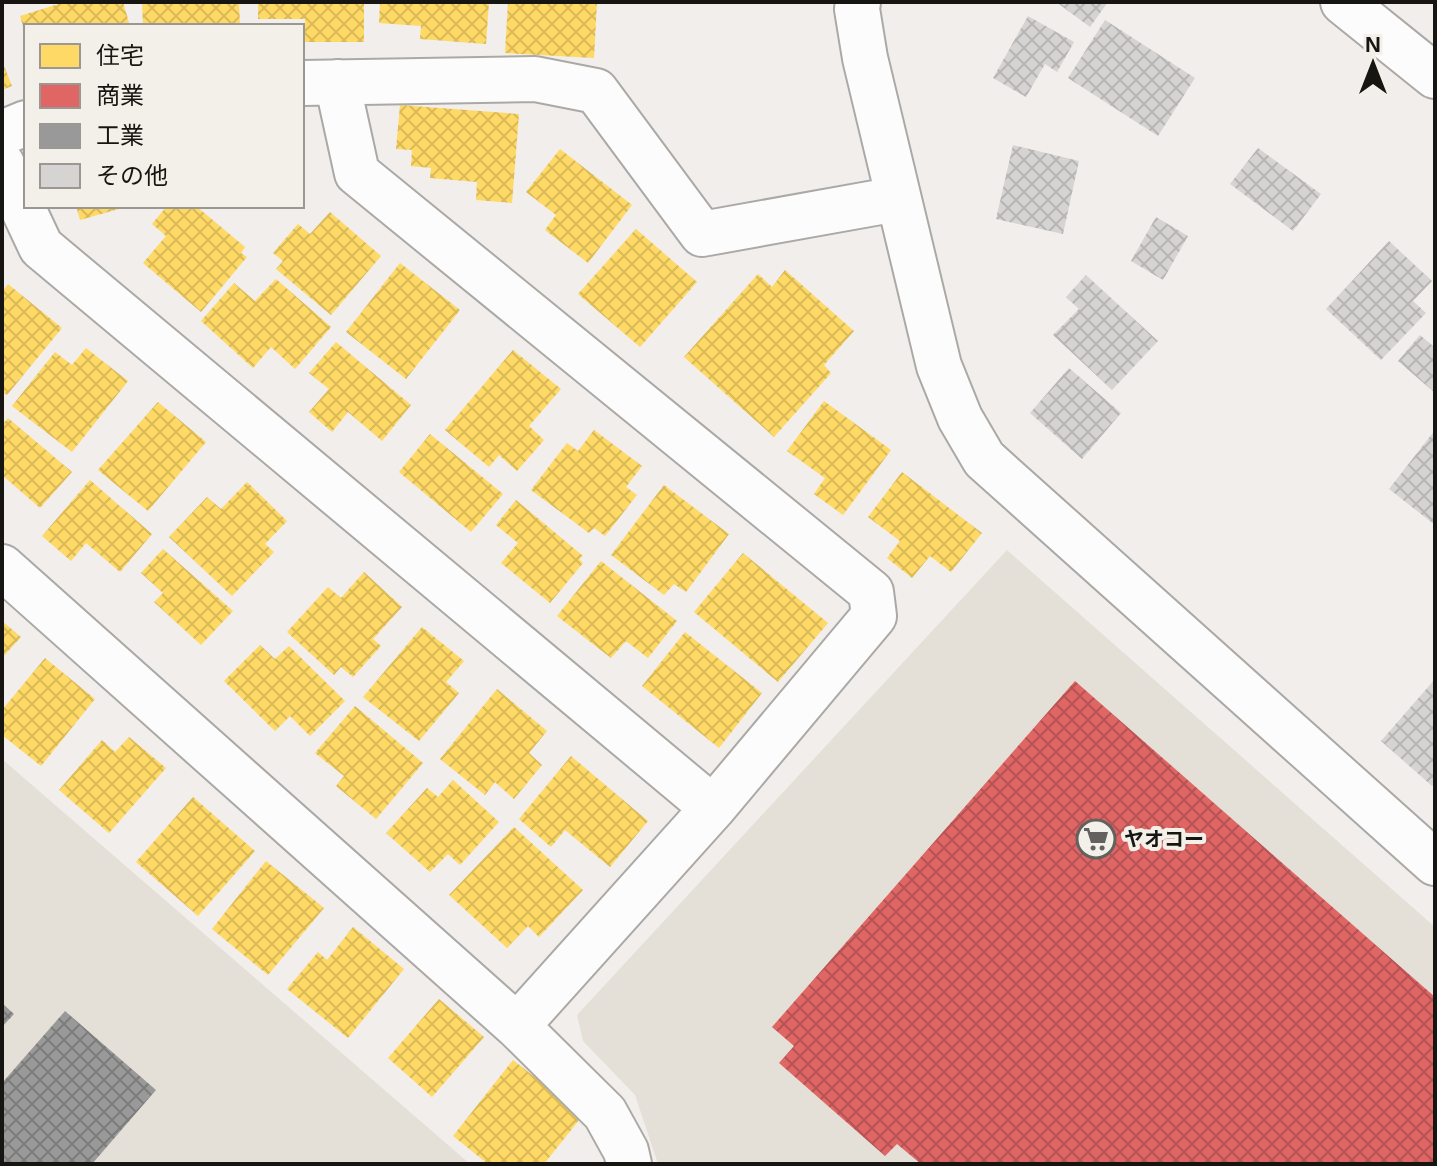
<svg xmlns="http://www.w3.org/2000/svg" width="1437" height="1166" font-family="Helvetica,'Noto Sans JP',sans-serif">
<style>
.built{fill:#e5e0d7}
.homes{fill:url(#homes-cross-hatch)}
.shops{fill:url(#shops-cross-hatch)}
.industry{fill:url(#industry-cross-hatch)}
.building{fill:url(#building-cross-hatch)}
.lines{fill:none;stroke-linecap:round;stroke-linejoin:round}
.minor-casing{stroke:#aba9a6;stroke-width:48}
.minor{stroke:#fdfcfc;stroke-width:44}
.labels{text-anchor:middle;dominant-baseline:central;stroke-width:8;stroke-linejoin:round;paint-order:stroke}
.poi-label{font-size:20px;font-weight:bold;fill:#161512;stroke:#f3efe9;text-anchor:start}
</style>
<defs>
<pattern id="homes-cross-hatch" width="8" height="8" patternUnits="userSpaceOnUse" patternTransform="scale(2)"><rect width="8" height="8" fill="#ffd966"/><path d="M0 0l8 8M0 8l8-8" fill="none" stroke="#dab957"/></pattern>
<pattern id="shops-cross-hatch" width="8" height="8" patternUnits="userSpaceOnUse" patternTransform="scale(2)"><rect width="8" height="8" fill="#e06666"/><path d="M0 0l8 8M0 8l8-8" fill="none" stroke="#b55353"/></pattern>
<pattern id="industry-cross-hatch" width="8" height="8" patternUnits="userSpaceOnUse" patternTransform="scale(2)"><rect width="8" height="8" fill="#999"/><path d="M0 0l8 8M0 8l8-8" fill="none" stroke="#7c7c7b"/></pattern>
<pattern id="building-cross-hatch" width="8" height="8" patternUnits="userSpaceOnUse" patternTransform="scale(2)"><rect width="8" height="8" fill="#d6d4d2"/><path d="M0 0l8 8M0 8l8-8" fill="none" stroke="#b7b5b3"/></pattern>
</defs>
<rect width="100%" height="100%" fill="#f1eeeb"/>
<path class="built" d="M 1007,550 L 1435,927 L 1435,1164 L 658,1164 L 635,1095 L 583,1041 L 577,1015 Z
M 2,759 L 470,1164 L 2,1164 Z"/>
<path class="homes" d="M 65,2 L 123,2 L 130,26 L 26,26 L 25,33 L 20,16 Z
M 142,2 L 239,2 L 240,26 L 143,26 Z
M 258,2 L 364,2 L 364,42 L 305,42 L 305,19 L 258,19 Z
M 380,2 L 489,2 L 486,44 L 420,39 L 421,26 L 379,23 Z
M 508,2 L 597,2 L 594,58 L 505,53 Z
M 2,61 L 12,86 L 2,90 Z
M 400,105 L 519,114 L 512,203 L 476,200 L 477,182 L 430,178 L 431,168 L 411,166 L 412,150 L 396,149 Z
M 560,149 L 632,205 L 588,263 L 545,230 L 556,215 L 526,192 Z
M 76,206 L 126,206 L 126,207 L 80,220 Z
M 167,206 L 196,206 L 245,247 L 241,253 L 247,257 L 201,312 L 143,263 L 166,236 L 152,224 Z
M 330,212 L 381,256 L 331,315 L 276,269 L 283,261 L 273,253 L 298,224 L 310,234 Z
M 636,229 L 697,282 L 640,347 L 578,294 Z
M 400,263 L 460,310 L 406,379 L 346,332 Z
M 785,270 L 854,331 L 824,365 L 831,373 L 774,437 L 684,357 L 758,274 L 772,287 Z
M 276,279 L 331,327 L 295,369 L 271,347 L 253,368 L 201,321 L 234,283 L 255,301 Z
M 8,284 L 62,328 L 7,395 L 2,392 L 2,292 Z
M 336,342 L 411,405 L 382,441 L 348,412 L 332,432 L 309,412 L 329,389 L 309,373 Z
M 86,348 L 128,381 L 72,452 L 12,406 L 55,352 L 72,365 Z
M 513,350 L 561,389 L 529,426 L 544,440 L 517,471 L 499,455 L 489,467 L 445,430 Z
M 824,401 L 891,450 L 843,515 L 814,494 L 825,478 L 787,451 Z
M 158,402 L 206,442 L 148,511 L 98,470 Z
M 8,418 L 72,472 L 40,508 L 2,475 L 2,425 Z
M 594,430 L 642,466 L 626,487 L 637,495 L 605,536 L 594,528 L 589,533 L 531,490 L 567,443 L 578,451 Z
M 430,434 L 503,494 L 471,532 L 399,472 Z
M 902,472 L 982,533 L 951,572 L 930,556 L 912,578 L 887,558 L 900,541 L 868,517 Z
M 90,480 L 152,534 L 120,572 L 86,543 L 71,561 L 42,536 Z
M 247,482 L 287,521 L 265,544 L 274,552 L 232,596 L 169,537 L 207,497 L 221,509 Z
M 664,485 L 729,534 L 686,592 L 674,584 L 664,595 L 611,555 Z
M 516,500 L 583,556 L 579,559 L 583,563 L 550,603 L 501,563 L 518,543 L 496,525 Z
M 163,549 L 233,611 L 201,645 L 154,602 L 163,593 L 141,573 Z
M 743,553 L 828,623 L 778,682 L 694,612 Z
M 601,561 L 677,621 L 648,658 L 626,641 L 611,658 L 557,616 Z
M 364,572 L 402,607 L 373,639 L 381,646 L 353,677 L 341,667 L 334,675 L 287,632 L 328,587 L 341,598 Z
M 2,621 L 21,637 L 2,658 Z
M 422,627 L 464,661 L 446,682 L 459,693 L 419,741 L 363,697 Z
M 685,632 L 762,693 L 719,748 L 642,686 Z
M 260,645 L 275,659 L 289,646 L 345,701 L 310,736 L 290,716 L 275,731 L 224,681 Z
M 45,658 L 95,699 L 41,766 L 2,735 L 2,710 Z
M 497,689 L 547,731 L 529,753 L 542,765 L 514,799 L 495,782 L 485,795 L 440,759 Z
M 355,706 L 423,763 L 376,819 L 336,786 L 344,776 L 315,753 Z
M 129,737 L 166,768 L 109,833 L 59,790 L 102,740 L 115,752 Z
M 571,756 L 648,821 L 610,867 L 565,830 L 551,847 L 519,819 Z
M 453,780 L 499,822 L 460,865 L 448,854 L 430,872 L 386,833 L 427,788 L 438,797 Z
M 193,797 L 255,851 L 198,916 L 136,862 Z
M 514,827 L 583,890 L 539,937 L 528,926 L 507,948 L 449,895 Z
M 266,861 L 324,908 L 268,975 L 212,929 Z
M 353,927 L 404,969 L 348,1038 L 287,989 L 318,952 L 327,960 Z
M 439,999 L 484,1037 L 432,1097 L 388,1058 Z
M 513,1060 L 583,1115 L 544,1164 L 488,1164 L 453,1136 Z"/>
<path class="shops" d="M 1075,681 L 1435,997 L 1435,1164 L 921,1164 L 897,1144 L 885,1156 L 779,1063 L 794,1046 L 772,1027 Z"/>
<path class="industry" d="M 2,1003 L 14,1014 L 2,1027 Z
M 65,1011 L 156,1090 L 92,1164 L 2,1164 L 2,1083 Z"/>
<path class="building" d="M 1056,2 L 1108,2 L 1090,27 Z
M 1028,16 L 1074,42 L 1057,72 L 1045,64 L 1026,97 L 993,78 Z
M 1105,20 L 1195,78 L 1158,136 L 1068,78 Z
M 1013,145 L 1079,161 L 1063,234 L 996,219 Z
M 1258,148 L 1321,194 L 1293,231 L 1230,184 Z
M 1156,217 L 1188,236 L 1163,280 L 1131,261 Z
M 1389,241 L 1432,281 L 1413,301 L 1426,313 L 1381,360 L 1326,309 Z
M 1086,275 L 1158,341 L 1112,390 L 1053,335 L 1079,309 L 1066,297 Z
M 1420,335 L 1433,346 L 1435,343 L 1435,393 L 1398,361 Z
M 1069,368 L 1121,413 L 1082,459 L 1030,413 Z
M 1435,430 L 1435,525 L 1389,489 Z
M 1435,679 L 1435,782 L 1432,786 L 1381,741 Z"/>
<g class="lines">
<defs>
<path id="minor" d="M 858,2 L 857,9 L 865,58 L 939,366 L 960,418 L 984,459 L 1435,863
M 1343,2 L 1435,76
M 337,82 L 357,173 L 871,592 L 874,616 L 713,808 L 517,1026
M 302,83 L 535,79 L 596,91 L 702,234 L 897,199
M 2,133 L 26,123
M 2,164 L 41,247 L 713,808
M 2,567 L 517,1026 L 605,1113 L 626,1151 L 629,1164"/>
</defs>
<use href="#minor" class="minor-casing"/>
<use href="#minor" class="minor"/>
</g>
<defs>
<symbol id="supermarket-ring" viewBox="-11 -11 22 22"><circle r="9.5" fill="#f3efe9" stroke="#63615e" stroke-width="1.5"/><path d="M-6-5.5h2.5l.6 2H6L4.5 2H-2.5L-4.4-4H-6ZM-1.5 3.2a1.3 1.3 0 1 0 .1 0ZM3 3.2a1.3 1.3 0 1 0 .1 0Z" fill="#63615e"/></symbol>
</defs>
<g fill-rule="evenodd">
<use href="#supermarket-ring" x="1074" y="817" width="44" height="44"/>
</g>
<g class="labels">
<g class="poi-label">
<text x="1124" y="839">ヤオコー</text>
</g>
</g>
<rect width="1437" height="1166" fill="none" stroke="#161512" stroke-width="8"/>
<rect x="24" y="24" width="280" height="184" fill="#f3efe9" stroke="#9b9893" stroke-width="2"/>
<rect x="40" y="44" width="40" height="24" fill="#ffd966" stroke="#9b9893" stroke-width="2"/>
<text x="96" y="64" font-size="24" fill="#161512">住宅</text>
<rect x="40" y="84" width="40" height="24" fill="#e06666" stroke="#9b9893" stroke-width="2"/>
<text x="96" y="104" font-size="24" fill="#161512">商業</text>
<rect x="40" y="124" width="40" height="24" fill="#999999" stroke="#9b9893" stroke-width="2"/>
<text x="96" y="144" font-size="24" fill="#161512">工業</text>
<rect x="40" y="164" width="40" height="24" fill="#d6d4d2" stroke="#9b9893" stroke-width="2"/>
<text x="96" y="184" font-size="24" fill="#161512">その他</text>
<g transform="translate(1373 64)" stroke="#f3efe9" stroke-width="6" paint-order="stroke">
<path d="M0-6L14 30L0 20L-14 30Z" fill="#161512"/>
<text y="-12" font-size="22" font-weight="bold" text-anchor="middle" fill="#161512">N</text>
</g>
</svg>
